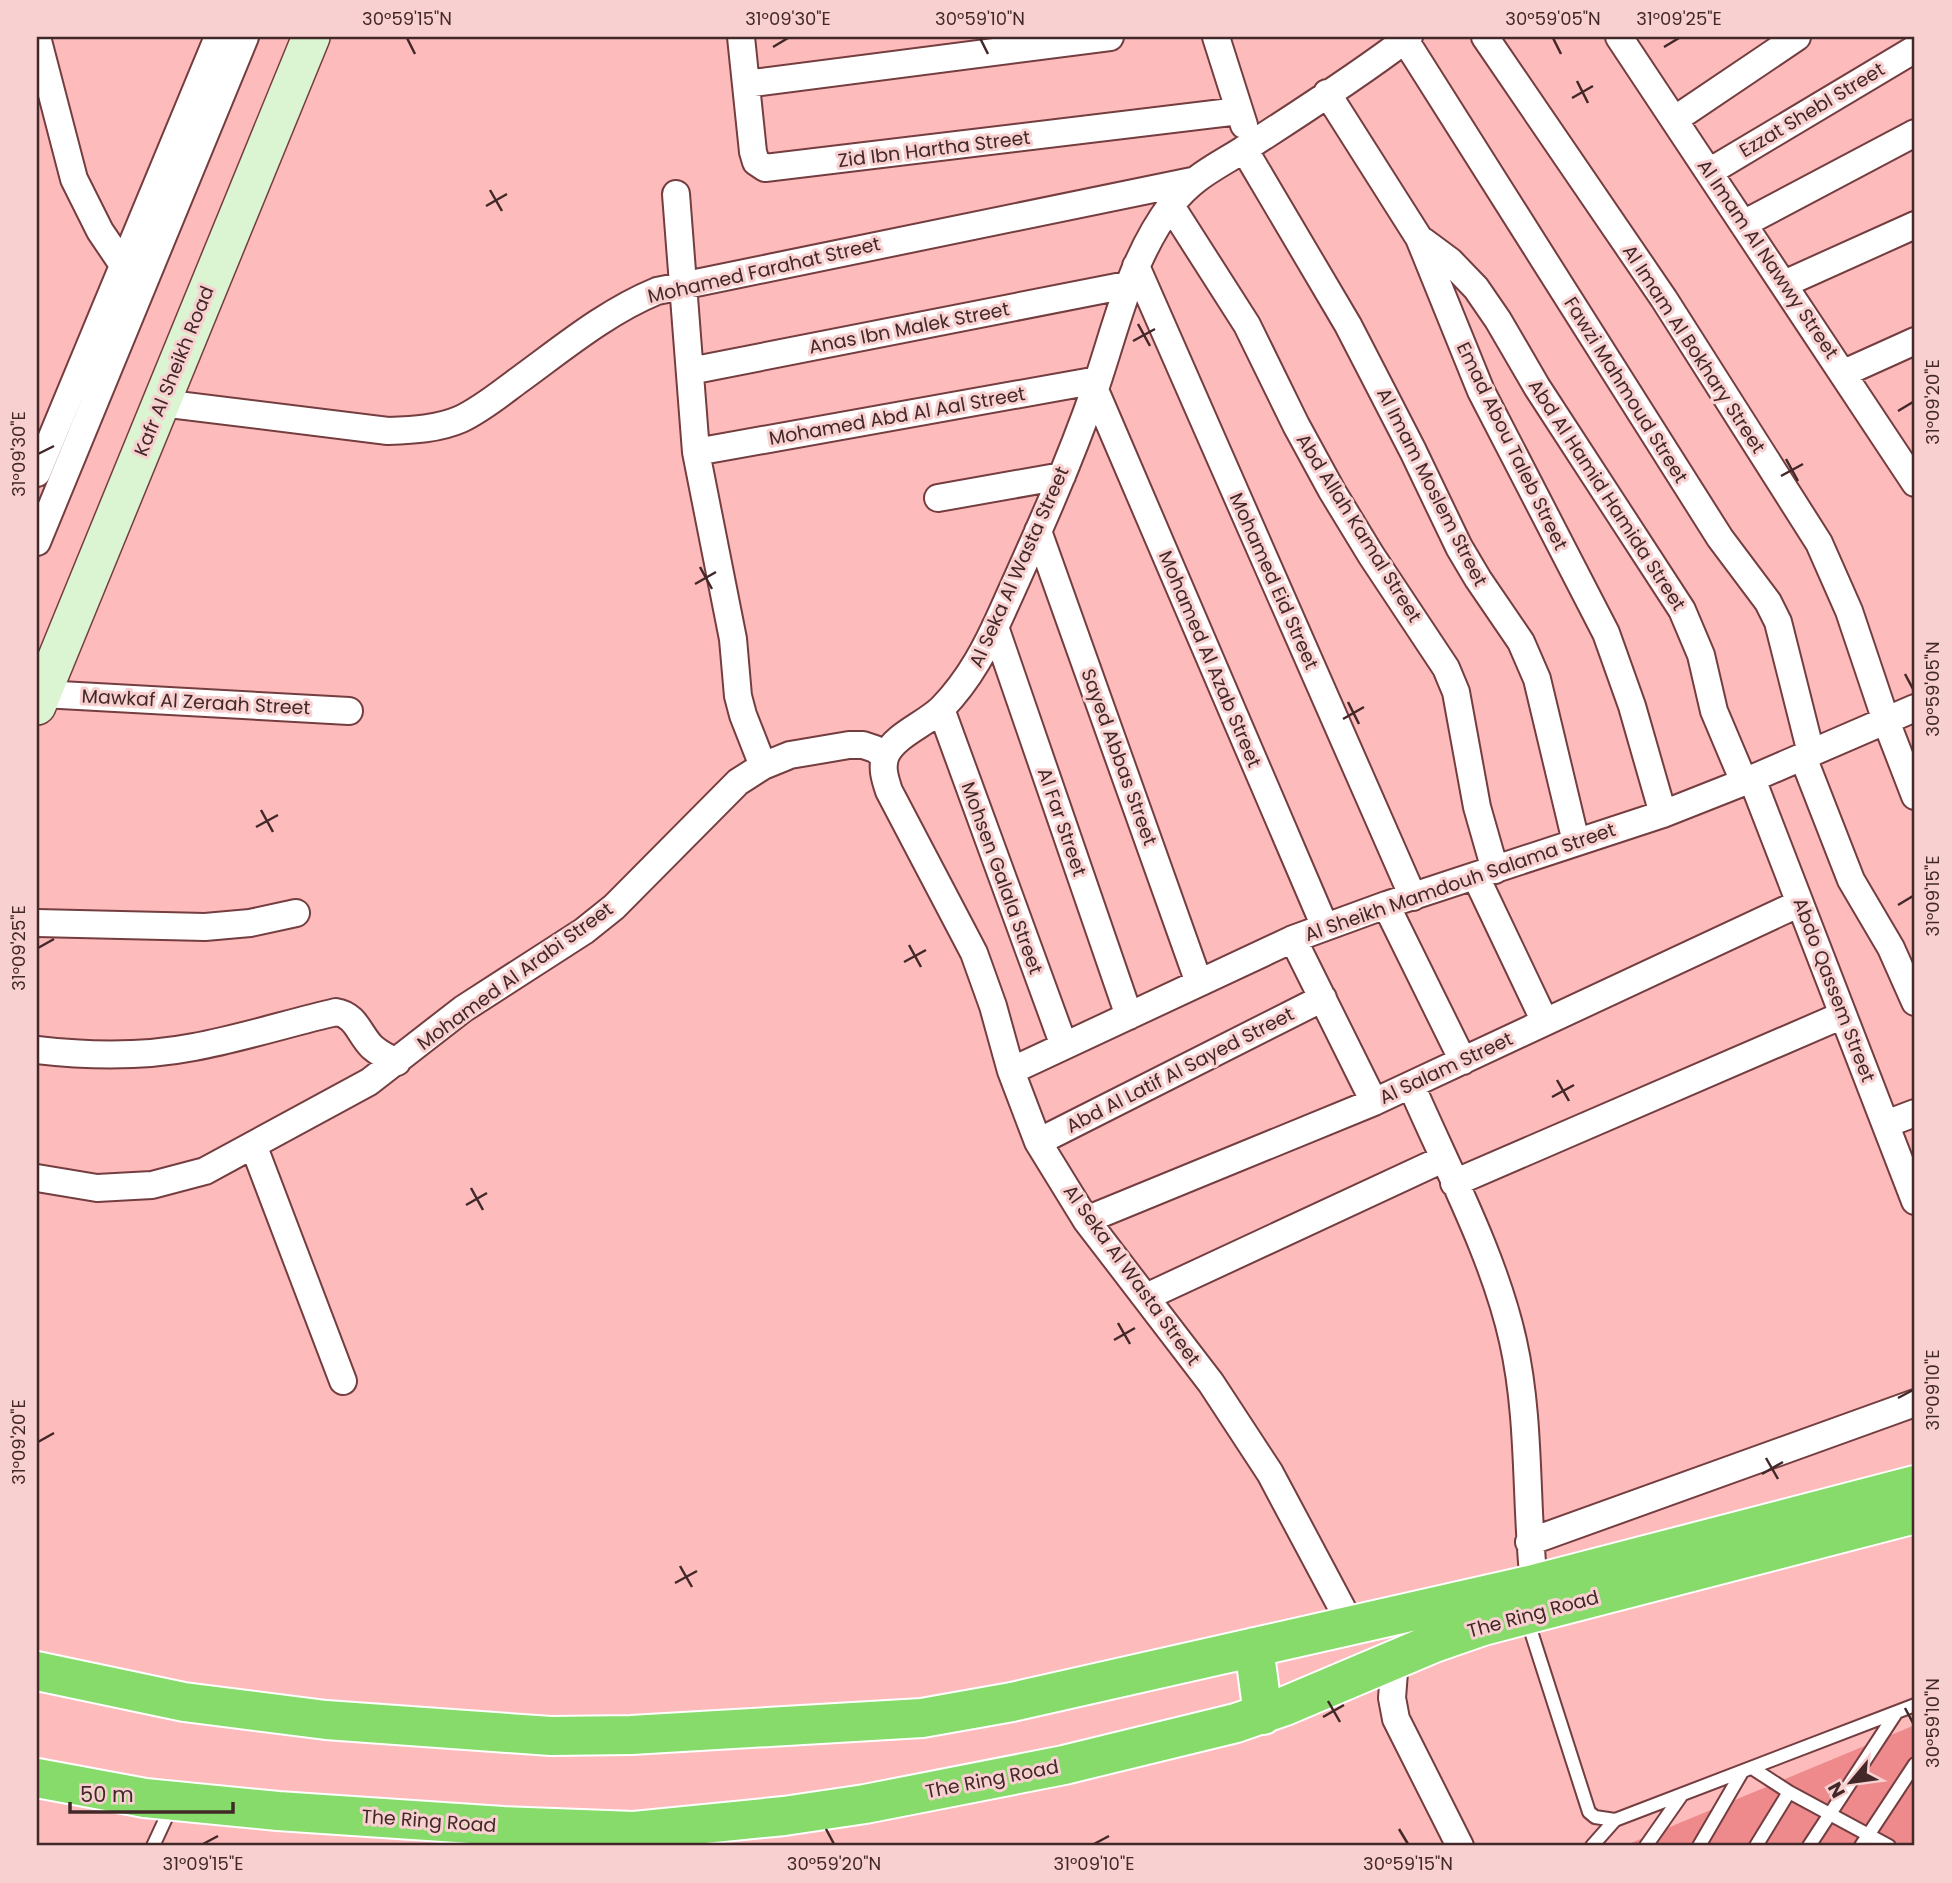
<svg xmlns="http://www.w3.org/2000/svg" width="1952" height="1883" font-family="Poppins,sans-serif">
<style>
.green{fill:#ee898c}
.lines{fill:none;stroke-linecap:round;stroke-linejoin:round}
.lane-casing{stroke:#743d3f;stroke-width:16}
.street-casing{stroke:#743d3f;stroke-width:30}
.secondary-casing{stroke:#743d3f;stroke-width:40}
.highway-casing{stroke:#fff;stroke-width:42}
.lane{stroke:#fff;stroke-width:12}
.street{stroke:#fff;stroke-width:26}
.secondary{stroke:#dbf4d2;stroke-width:37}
.highway{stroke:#86db6a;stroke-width:38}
.ticks{fill:none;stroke:#422828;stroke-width:2.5}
.labels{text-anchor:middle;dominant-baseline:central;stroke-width:6;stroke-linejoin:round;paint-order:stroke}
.street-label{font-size:19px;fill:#422828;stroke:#f9d0d0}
.neatline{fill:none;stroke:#422828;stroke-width:2.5}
.ticks-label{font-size:18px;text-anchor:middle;fill:#422828}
</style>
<rect width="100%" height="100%" fill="#fdbbbb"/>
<path class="green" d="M 1915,1725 L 1915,1846 L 1624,1846 Z"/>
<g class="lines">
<defs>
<path id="lane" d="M 1527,1619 L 1589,1812 L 1595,1817 L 1615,1820
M 1752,1768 L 1789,1792 L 1889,1846
M 153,1846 L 172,1805
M 1592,1846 L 1615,1820 L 1915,1705
M 1646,1846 L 1681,1796
M 1699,1846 L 1742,1772
M 1756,1846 L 1789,1792
M 1809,1846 L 1896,1713
M 1861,1846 L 1915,1764"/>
<path id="street" d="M 37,37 L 74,179 L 100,231 L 123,265
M 741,37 L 753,152 L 756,162 L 765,168 L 1239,111
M 1216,37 L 1244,125
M 1485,37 L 1664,299 L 1819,543 L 1849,611 L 1886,721 L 1915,796
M 1619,37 L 1915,483
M 1405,40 L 1720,538 L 1768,602 L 1778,622 L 1811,753
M 746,84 L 1110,37
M 1327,93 L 1419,238 L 1481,391 L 1606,633 L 1632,706 L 1663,814
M 1674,120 L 1797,37
M 1244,149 L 1348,325 L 1413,451 L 1459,547 L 1478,579 L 1521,642 L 1537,679 L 1576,842
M 1709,172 L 1915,49
M 676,194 L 696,452 L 733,639 L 738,696 L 743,715 L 763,766
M 1171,206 L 1247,325 L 1296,425 L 1332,491 L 1371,555 L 1446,668 L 1456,692 L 1477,807 L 1495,870
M 1743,224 L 1915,133
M 1423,241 L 1450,261 L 1476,288 L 1498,320 L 1537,387 L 1682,610 L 1701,655 L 1714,711 L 1744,782
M 1136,266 L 1413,897
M 1784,284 L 1915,225
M 690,371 L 1127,285
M 1844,373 L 1915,341
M 1095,390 L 1325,927
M 161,403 L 388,431 C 413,430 438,429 461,419 C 482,409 500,394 519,380 C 563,348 606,312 657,291 L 1192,181
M 696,452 L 1098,380
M 37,473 L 218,37
M 938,498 L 1062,476
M 1038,531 L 1199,983
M 37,542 L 245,37
M 995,627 L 1129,1016
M 42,694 L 349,711
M 941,709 L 1064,1046
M 1803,757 L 1851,880 L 1891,948 L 1915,1002
M 1752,779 L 1915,1201
M 1476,877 L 1545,1022
M 1386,905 L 1463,1061
M 37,923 L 205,927 L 250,923 L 296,913
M 1293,939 L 1374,1102
M 37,1050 C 88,1056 143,1057 194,1047 C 242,1038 289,1023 336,1012 C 356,1015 359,1034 372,1047 C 380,1054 388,1058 397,1062
M 1011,1071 L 1293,939 L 1386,905 L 1663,814 L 1744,782 L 1915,708
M 1411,1085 C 1446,1166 1494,1255 1513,1341 C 1531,1421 1525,1503 1534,1584
M 1886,1124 L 1915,1113
M 1038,1142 L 1323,998
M 254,1147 L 343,1381
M 37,1178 L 97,1188 L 152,1185 L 205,1171 L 369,1082 L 463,1009 L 584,931 L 614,907 L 738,782 L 763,766 L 790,755 L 849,745 L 863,745 L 875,749 L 885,757
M 1454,1183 L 1843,1015
M 1086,1220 L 1374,1102 L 1800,903
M 1146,1297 L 1443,1159
M 1529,1542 L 1915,1403
M 1351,1625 L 1270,1473 L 1211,1383 L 1086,1220 L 1038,1142 L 1011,1071 L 993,1006 L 974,953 L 889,791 C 885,779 881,767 886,755 C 895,735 926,724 942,708 C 970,679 987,646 1003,610 C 1036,537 1069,464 1095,389 C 1117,325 1130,259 1172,204 C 1195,174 1221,165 1252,144 C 1305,110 1359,75 1409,37
M 1395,1659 L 1392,1698 L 1396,1719 L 1460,1846"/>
<path id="secondary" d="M 37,706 L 311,37"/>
<path id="highway" d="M 1254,1647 L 1263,1715
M 37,1671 L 184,1702 L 326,1720 L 551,1736 L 631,1735 L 922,1718 L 1012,1702 L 1534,1584 L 1915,1485
M 37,1778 L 145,1798 L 278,1811 L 503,1826 L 634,1831 L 784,1816 L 865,1804 L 1064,1765 L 1236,1723 L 1285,1706 L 1434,1643 L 1483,1626 L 1915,1514"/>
</defs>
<use href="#lane" class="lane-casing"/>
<use href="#street" class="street-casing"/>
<use href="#secondary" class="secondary-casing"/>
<use href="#highway" class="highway-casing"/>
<use href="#lane" class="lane"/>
<use href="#street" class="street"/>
<use href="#secondary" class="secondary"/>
<use href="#highway" class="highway"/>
</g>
<path class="ticks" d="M 407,38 L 415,54M 980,38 L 988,54M 1553,38 L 1561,54M 773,47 L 788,38M 1664,47 L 1679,38M 1577,81 L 1588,103M 1572,98 L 1593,86M 490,190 L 502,211M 486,206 L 507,194M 1138,324 L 1150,346M 1133,341 L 1155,329M 1898,411 L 1913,402M 38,454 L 54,446M 1786,459 L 1798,481M 1781,476 L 1803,464M 700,567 L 712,589M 695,584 L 716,572M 1905,674 L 1913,689M 1348,702 L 1359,724M 1343,719 L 1364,707M 261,810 L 273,832M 256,827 L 278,815M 1898,905 L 1913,896M 909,945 L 921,967M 38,948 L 54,939M 904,962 L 926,950M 1557,1080 L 1569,1101M 1552,1097 L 1574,1085M 471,1188 L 483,1210M 466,1205 L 487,1193M 1118,1323 L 1130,1344M 1114,1340 L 1135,1328M 1898,1398 L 1913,1390M 38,1442 L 54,1433M 1766,1458 L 1778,1479M 1762,1474 L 1783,1462M 680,1566 L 692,1587M 675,1583 L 697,1571M 1328,1701 L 1340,1722M 1905,1708 L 1913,1723M 1323,1717 L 1344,1705M 826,1829 L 834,1844M 1399,1829 L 1408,1844M 203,1844 L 218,1836M 1094,1844 L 1109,1836"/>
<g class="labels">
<g class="street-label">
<text transform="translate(1812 110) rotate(-31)">Ezzat Shebl Street</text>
<text transform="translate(934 149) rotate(-7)">Zid Ibn Hartha Street</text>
<text transform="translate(1768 259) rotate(56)">Al Imam Al Nawwy Street</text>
<text transform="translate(764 270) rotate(-13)">Mohamed Farahat Street</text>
<text transform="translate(909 328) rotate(-11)">Anas Ibn Malek Street</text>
<text transform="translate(1694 349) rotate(57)">Al Imam Al Bokhary Street</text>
<text transform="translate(174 371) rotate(-68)">Kafr Al Sheikh Road</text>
<text transform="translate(1626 390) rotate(58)">Fawzi Mahmoud Street</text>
<text transform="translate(897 416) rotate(-10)">Mohamed Abd Al Aal Street</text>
<text transform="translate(1512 446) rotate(64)">Emad Abou Taleb Street</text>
<text transform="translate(1432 487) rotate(63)">Al Imam Moslem Street</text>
<text transform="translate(1607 495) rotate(57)">Abd Al Hamid Hamida Street</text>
<text transform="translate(1359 528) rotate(58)">Abd Allah Kamal Street</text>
<text transform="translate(1019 567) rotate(-66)">Al Seka Al Wasta Street</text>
<text transform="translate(1274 581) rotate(66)">Mohamed Eid Street</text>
<text transform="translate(1210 659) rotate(67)">Mohamed Al Azab Street</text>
<text transform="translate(196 702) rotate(3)">Mawkaf Al Zeraah Street</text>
<text transform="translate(1119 757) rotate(70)">Sayed Abbas Street</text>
<text transform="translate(1062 822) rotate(71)">Al Far Street</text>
<text transform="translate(1002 878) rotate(70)">Mohsen Galala Street</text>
<text transform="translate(1460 882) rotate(-19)">Al Sheikh Mamdouh Salama Street</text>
<text transform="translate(515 976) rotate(-36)">Mohamed Al Arabi Street</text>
<text transform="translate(1834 990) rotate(69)">Abdo Qassem Street</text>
<text transform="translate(1446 1068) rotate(-25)">Al Salam Street</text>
<text transform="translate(1180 1070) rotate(-27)">Abd Al Latif Al Sayed Street</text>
<text transform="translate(1132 1275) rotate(54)">Al Seka Al Wasta Street</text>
<text transform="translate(1533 1614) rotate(-15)">The Ring Road</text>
<text transform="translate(992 1779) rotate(-11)">The Ring Road</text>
<text transform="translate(429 1821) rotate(4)">The Ring Road</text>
</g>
</g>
<rect width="1952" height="1883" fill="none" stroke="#f9d0d0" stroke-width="77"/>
<g transform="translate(1851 1782) rotate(241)" stroke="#f9d0d0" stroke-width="5" paint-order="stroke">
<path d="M0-5L12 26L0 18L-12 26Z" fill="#422828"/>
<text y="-10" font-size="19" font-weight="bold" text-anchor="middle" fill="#422828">N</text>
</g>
<path d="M70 1802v10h163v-10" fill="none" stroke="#422828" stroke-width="3.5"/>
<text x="80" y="1802" font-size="21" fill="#422828" stroke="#f9d0d0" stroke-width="5" paint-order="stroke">50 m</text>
<rect x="38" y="38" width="1875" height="1806" class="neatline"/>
<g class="ticks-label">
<text x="407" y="25">30°59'15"N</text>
<text x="788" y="25">31°09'30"E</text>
<text x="980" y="25">30°59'10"N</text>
<text x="1553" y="25">30°59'05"N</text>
<text x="1679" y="25">31°09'25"E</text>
<text transform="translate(1933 402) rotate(-90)" y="6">31°09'20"E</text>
<text transform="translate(19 454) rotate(-90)" y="6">31°09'30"E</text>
<text transform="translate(1933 689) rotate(-90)" y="6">30°59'05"N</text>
<text transform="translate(1933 896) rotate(-90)" y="6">31°09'15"E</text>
<text transform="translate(19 948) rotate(-90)" y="6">31°09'25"E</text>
<text transform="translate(1933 1390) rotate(-90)" y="6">31°09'10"E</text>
<text transform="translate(19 1442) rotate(-90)" y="6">31°09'20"E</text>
<text transform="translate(1933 1723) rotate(-90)" y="6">30°59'10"N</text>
<text x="203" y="1870">31°09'15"E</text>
<text x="834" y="1870">30°59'20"N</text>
<text x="1094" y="1870">31°09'10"E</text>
<text x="1408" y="1870">30°59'15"N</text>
</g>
</svg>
